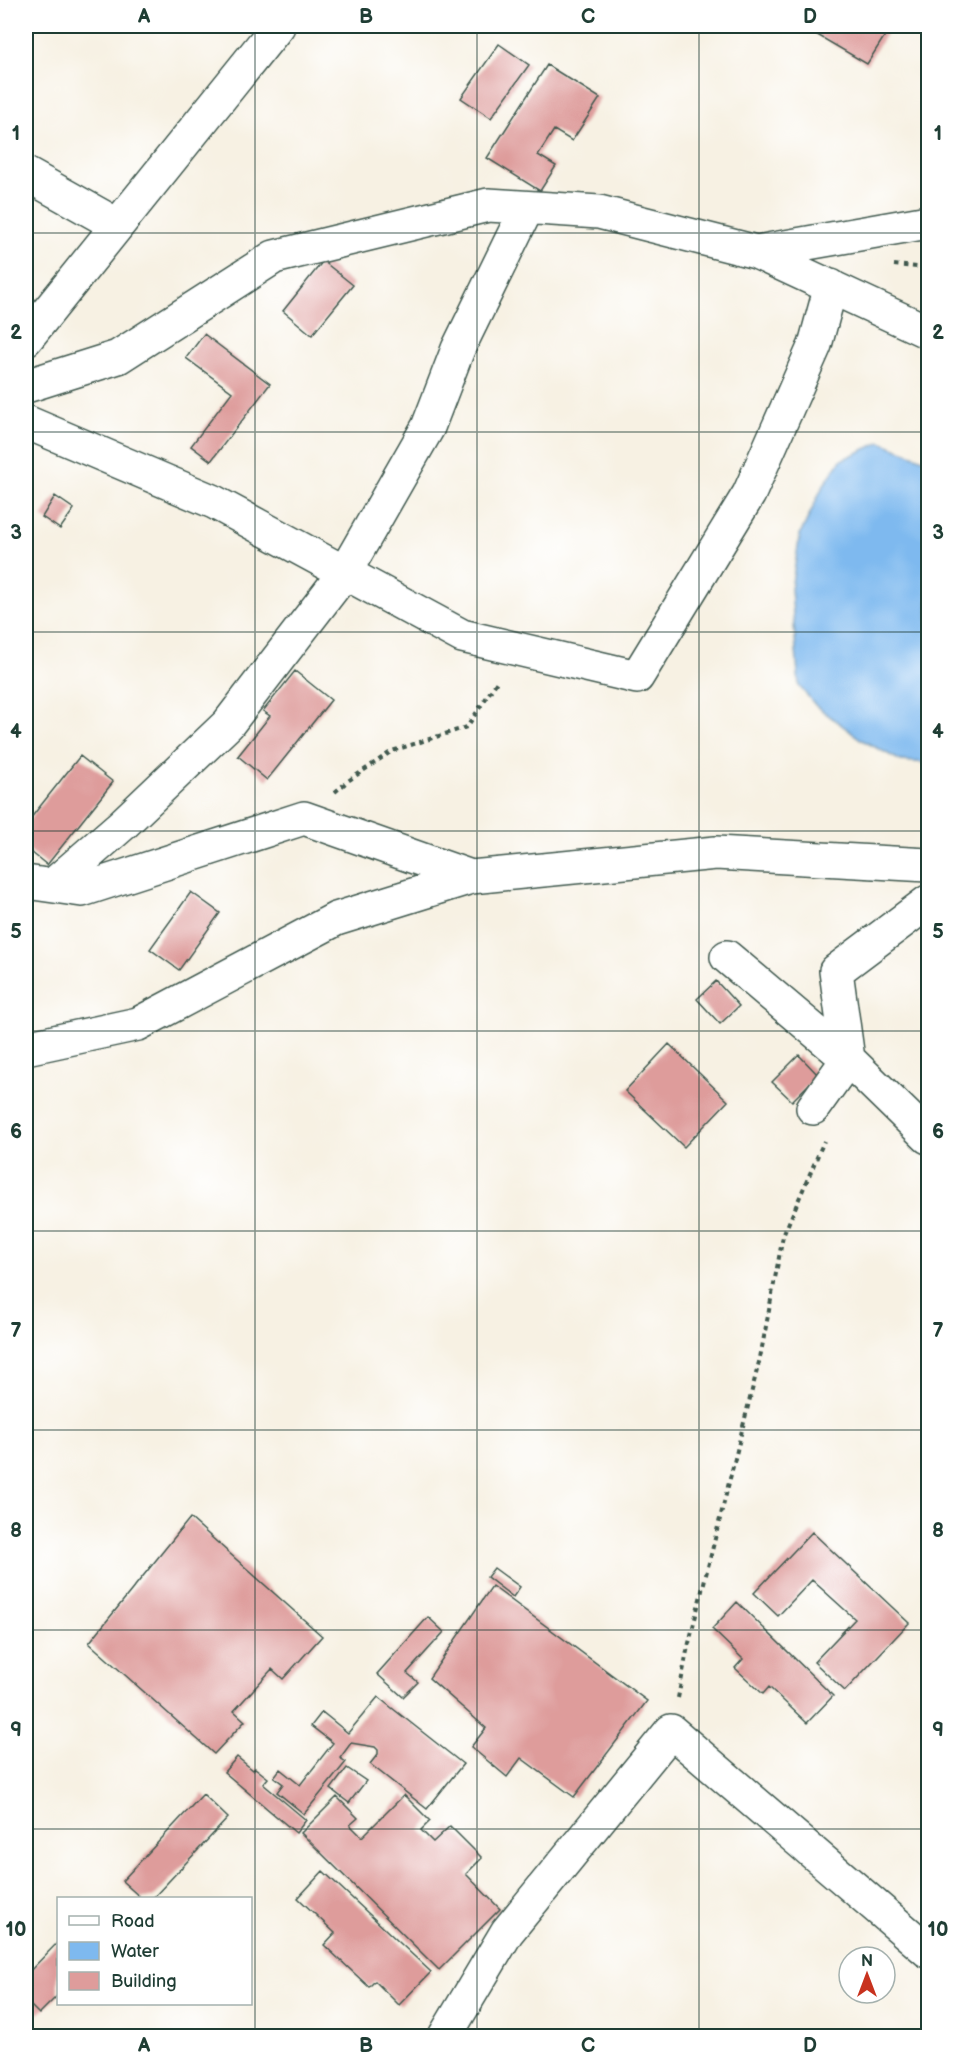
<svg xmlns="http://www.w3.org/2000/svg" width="954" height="2062" font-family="'Balsamiq Sans',sans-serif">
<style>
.water{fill:#7eb9ef;stroke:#4e7b92;stroke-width:1.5}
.building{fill:#de9c9b}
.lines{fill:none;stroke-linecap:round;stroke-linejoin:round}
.minor-casing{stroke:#3f584e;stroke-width:36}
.path{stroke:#3f584e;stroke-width:4;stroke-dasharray:4.5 4.5;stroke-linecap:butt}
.minor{stroke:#fff;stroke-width:33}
.grid{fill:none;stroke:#1f3d34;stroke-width:1.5;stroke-opacity:0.55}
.neatline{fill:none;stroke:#1f3d34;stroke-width:2}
.grid-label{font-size:20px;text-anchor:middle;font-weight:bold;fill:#1f3d34}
</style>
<rect width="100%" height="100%" fill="#fff"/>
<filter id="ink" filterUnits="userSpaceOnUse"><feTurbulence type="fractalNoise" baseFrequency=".0167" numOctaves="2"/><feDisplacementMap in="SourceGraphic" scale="12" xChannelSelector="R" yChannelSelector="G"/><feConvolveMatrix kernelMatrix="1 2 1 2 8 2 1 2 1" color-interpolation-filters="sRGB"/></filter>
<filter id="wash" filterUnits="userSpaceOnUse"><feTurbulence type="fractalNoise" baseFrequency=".008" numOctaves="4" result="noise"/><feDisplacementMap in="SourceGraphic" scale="24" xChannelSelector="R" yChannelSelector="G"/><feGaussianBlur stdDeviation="1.35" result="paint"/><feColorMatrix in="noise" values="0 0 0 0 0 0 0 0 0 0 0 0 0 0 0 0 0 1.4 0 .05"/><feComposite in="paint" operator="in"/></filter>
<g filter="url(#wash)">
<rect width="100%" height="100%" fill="#f7f1e3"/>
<path class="water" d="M 881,442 L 928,461 L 928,763 L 901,761 L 862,740 L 816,706 L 799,686 L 791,589 L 800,535 L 823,486 L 841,460 Z"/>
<g id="blocks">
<path class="building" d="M 802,26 L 891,26 L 867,64 Z
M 499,44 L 529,65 L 491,118 L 461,98 Z
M 547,65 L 600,98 L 572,141 L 554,130 L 538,155 L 556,166 L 540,191 L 487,158 Z
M 323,261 L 353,285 L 312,335 L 283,311 Z
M 204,334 L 270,384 L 211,461 L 191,446 L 232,392 L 186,358 Z
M 55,496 L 74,509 L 60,529 L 42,517 Z
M 295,671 L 331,700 L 267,780 L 238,756 L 270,716 L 263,711 Z
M 80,756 L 113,782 L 47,865 L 26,848 L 26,824 Z
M 191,892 L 220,913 L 179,970 L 150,949 Z
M 716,981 L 739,1006 L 720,1024 L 697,999 Z
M 669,1044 L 728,1101 L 684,1147 L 625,1091 Z
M 799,1055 L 818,1075 L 792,1101 L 772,1082 Z
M 190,1518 L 322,1636 L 283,1679 L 272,1669 L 234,1711 L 245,1721 L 214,1754 L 89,1643 Z
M 812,1532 L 909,1623 L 845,1691 L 814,1662 L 855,1619 L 812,1580 L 778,1616 L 754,1593 Z
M 494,1568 L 520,1587 L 513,1597 L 487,1577 Z
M 492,1586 L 647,1701 L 574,1797 L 521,1758 L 507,1777 L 471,1747 L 486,1728 L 429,1678 Z
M 737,1602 L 833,1696 L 807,1723 L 769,1687 L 763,1694 L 735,1668 L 743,1659 L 712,1629 Z
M 428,1617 L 444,1632 L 407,1673 L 418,1682 L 403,1697 L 377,1674 Z
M 378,1697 L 463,1764 L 427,1809 L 370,1764 L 378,1754 L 378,1750 L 375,1747 L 351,1743 L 340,1758 L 346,1762 L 304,1814 L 277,1792 L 283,1784 L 274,1777 L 280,1769 L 300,1785 L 333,1743 L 311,1726 L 322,1712 L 348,1733 Z
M 237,1757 L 253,1770 L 255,1768 L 268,1778 L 263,1784 L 306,1820 L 296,1833 L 224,1772 Z
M 347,1768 L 366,1781 L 349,1803 L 331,1789 Z
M 203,1794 L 228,1818 L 153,1898 L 141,1898 L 122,1881 Z
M 404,1795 L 430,1821 L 421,1830 L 433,1842 L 450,1826 L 482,1858 L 466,1874 L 500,1909 L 439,1970 L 301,1833 L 337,1797 L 358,1818 L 350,1825 L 362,1837 Z
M 323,1871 L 431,1972 L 399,2005 L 375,1981 L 369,1987 L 324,1945 L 335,1933 L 298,1898 Z
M 58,1942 L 58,1995 L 39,2014 L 26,2001 L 26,1975 Z"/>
</g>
</g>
<g filter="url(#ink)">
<use href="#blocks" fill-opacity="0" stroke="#3f584e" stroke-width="1.5"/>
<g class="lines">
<defs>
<path id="minor" d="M 26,174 L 117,225
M 756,252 L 928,332
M 26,339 L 278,26
M 26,386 L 118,357 L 274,257 L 488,205 L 599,212 L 756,252 L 928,222
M 26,422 L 214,502 L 462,636 L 637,677 L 749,494 L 815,345 L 831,286
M 26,882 L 82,890 L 304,818 L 471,877 L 716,853 L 928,865
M 53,885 L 123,824 L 228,724 L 345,572 L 428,427 L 458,349 L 527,208
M 727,957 L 848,1059 L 928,1137
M 26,1048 L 138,1024 L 336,919 L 471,877
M 813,1108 L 848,1059 L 836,971 L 928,902
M 445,2036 L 507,1932 L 671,1731 L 928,1951"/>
</defs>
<use href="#minor" class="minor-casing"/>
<path class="path" d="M 894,265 L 928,268
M 335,792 L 348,781 L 392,751 L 467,727 L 498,680
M 678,1698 L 687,1651 L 760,1358 L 783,1236 L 824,1141"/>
<use href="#minor" class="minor"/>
</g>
</g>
<path class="grid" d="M 255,26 L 255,2036M 477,26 L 477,2036M 699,26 L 699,2036M 26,233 L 928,233M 26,432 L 928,432M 26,632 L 928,632M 26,831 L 928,831M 26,1031 L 928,1031M 26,1231 L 928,1231M 26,1430 L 928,1430M 26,1630 L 928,1630M 26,1829 L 928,1829"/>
<rect width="954" height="2062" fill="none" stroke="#fff" stroke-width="66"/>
<rect x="57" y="1897" width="195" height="108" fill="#ffffff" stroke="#a5b1ae" stroke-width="1.5"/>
<rect x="69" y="1916" width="30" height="9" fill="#ffffff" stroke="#a5b1ae" stroke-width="1.5"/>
<text x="111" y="1927" font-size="18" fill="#1f3d34">Road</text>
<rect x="69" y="1942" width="30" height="18" fill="#7eb9ef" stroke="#a5b1ae" stroke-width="1.5"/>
<text x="111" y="1957" font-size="18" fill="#1f3d34">Water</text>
<rect x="69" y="1972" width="30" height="18" fill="#de9c9b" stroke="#a5b1ae" stroke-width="1.5"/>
<text x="111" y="1987" font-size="18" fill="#1f3d34">Building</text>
<g transform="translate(867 1975)"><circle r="28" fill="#ffffff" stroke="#a5b1ae" stroke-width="1.5"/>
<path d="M0-4.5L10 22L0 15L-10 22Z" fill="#c8321e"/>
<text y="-9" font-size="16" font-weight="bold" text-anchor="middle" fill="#1f3d34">N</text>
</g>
<rect x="33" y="33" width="888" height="1996" class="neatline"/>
<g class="grid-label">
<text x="144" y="23">A</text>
<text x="366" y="23">B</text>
<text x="588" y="23">C</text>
<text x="810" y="23">D</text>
<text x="16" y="140">1</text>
<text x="938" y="140">1</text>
<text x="16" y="339">2</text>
<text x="938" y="339">2</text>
<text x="16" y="539">3</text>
<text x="938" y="539">3</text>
<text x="16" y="738">4</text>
<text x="938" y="738">4</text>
<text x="16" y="938">5</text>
<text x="938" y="938">5</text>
<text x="16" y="1138">6</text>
<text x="938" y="1138">6</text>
<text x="16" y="1337">7</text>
<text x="938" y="1337">7</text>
<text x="16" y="1537">8</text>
<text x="938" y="1537">8</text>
<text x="16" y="1736">9</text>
<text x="938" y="1736">9</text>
<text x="16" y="1936">10</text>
<text x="938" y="1936">10</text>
<text x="144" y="2052">A</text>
<text x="366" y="2052">B</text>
<text x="588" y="2052">C</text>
<text x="810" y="2052">D</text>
</g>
</svg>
